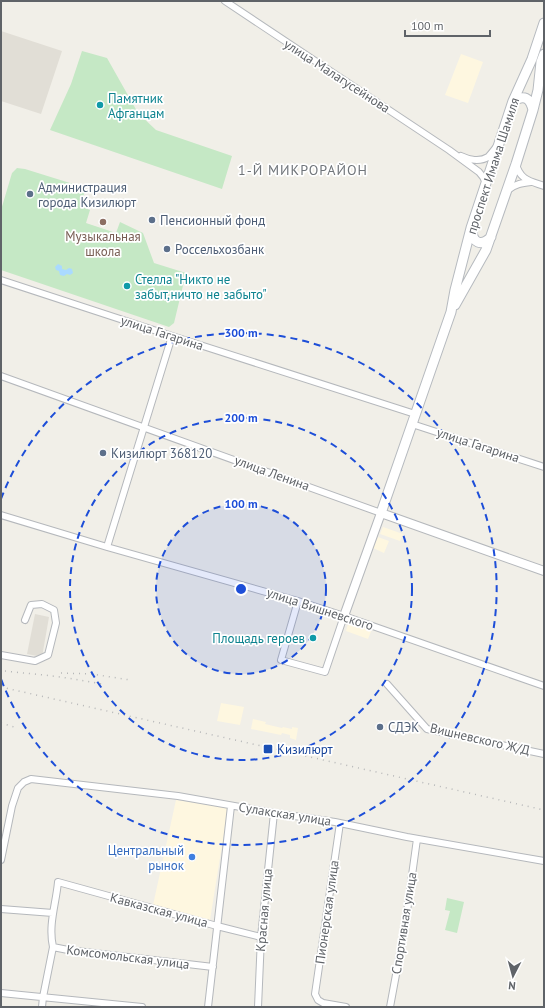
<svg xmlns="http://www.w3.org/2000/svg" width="545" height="1008" font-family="'PT Sans',sans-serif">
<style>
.commercial{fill:#fef7e0}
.education{fill:#e1ded6}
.green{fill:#c5e8c5}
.water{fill:#aadaff}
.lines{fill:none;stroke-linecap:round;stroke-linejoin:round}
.minor-casing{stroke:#b5b8bc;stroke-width:8}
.tertiary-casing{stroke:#b5b8bc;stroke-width:10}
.secondary-casing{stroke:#b6babf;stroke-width:11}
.minor{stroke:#fff;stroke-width:6}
.tertiary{stroke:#fff;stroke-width:8}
.secondary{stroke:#fff;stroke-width:9}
.rail{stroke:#b6b7b8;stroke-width:1.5;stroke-dasharray:1 5;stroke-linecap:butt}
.ring{fill:none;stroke:#1d4ed8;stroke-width:2;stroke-dasharray:7 5}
.culture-dot{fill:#0f9aa8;stroke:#fff;stroke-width:1.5}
.service-dot{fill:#5c6f8a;stroke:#fff;stroke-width:1.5}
.education-dot{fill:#8d6e63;stroke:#fff;stroke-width:1.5}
.transit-dot{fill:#1a4fb4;stroke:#fff;stroke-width:1.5}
.shop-dot{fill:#3f7fe0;stroke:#fff;stroke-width:1.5}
.labels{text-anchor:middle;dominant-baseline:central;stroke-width:3.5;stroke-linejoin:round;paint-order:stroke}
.street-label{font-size:13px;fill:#5f6368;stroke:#fff}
.culture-label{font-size:13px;fill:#0d838f;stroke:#fff;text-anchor:start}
.service-label{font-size:13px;fill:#4e5e75;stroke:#fff;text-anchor:start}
.education-label{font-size:13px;fill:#785e54;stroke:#fff}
.transit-label{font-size:13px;fill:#164399;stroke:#fff;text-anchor:start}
.shop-label{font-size:13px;fill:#366cbe;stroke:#fff;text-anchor:end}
.neighbourhood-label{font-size:14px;letter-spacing:1px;fill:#70757a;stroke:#fff}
.centre{fill:#1d4ed8;stroke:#fff;stroke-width:2}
.ring-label{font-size:12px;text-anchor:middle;font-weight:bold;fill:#1d4ed8;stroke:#fff;stroke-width:3.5;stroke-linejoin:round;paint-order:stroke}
</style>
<rect width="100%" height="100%" fill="#f1efe8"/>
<path class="commercial" d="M 461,54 L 483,62 L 468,103 L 445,95 Z
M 383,527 L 403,534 L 400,541 L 380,534 Z
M 378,537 L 389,541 L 384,553 L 373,548 Z
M 349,621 L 372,629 L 368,639 L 346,631 Z
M 221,703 L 244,707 L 240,725 L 217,721 Z
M 253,719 L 266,722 L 265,724 L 282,728 L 283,727 L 292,729 L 292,727 L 298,728 L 296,740 L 290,738 L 290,735 L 282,733 L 281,735 L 251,729 Z
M 176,800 L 228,808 L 210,920 L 153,905 Z"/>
<path class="education" d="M 1,31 L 62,51 L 41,114 L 1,101 Z
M 35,614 L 49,617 L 42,657 L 27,654 Z"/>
<path class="green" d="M 82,51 L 107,58 L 138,113 L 156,130 L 232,156 L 222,189 L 50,130 L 71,84 Z
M 17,168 L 25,169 L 86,188 L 80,206 L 90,210 L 86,223 L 116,233 L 120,222 L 143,233 L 154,263 L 186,273 L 174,323 L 169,327 L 1,270 L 1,210 L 12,173 Z
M 447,898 L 464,902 L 457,933 L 445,930 L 450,911 L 445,910 Z"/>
<path class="water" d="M 58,264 L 62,266 L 62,269 L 66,270 L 69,268 L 72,269 L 73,273 L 70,275 L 67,274 L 64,276 L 60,275 L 59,271 L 56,270 L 55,267 Z"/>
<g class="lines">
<defs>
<path id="minor" d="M 225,1 L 449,150 L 479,172 L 483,177 L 486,183
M 461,156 C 469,160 480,162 488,157 C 491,154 494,150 497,146
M 516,164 C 520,180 530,181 544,186
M 508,190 C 515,184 522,183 531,182
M 1,280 L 172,336 L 415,414
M 1,376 L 381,513
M 412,424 L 544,467
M 1,515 L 107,547 L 298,601 L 344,616 L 544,686
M 107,547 L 172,336
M 298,601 L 281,660 L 325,672 L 344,616
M 1,655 L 35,661 L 48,655 L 56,623 L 54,610 L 42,604 L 31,605 L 25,620
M 387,684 L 427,729 L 544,754
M 340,823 L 315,994 L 318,1000 L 323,1003 L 346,1007
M 1,860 L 12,806 L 18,788 L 24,782 L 31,779 L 178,796 L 274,813 L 335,822 L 407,837 L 544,861
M 1,909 L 53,913
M 213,967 L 68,950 L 53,947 C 48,925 56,904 58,882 L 217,926 L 261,937
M 1,993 L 142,1007
M 42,1007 L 43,997 L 53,947
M 208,1007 L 231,806
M 258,1007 L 261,937 L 274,813
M 390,1007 L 405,926 L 417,839"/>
<path id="tertiary" d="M 344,616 L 381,513 L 544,571"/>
<path id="secondary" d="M 513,101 C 524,95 530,97 533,110
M 472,229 C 472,243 481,247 491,237
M 455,305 L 486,250 L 516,164 L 533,110 L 538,90 L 541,62 L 544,54
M 381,513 L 451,312 L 455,290 L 471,228 L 486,183 L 513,101 L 532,59 L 544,23"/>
</defs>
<use href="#minor" class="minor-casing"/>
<use href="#tertiary" class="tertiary-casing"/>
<use href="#secondary" class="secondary-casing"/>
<use href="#minor" class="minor"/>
<use href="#tertiary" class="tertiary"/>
<use href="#secondary" class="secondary"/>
<path class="rail" d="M 5,671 C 21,673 37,674 52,676 C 69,678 85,681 102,684
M 61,673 L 92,674 L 130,680
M 1,687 L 544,810
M 1,723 L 17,728"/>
</g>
<circle cx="241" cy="589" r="85" fill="#1d4ed8" fill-opacity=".12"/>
<g class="ring">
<circle cx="241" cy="589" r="85"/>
<circle cx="241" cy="589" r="171"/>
<path d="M1 499A256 256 0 1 1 1 679"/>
</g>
<g class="culture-dot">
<circle cx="100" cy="105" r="4"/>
<circle cx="127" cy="286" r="4"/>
<circle cx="313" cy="638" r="4"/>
</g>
<g class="service-dot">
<circle cx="30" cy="194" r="4"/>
<circle cx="152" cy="220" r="4"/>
<circle cx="167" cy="249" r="4"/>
<circle cx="103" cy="453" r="4"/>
<circle cx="380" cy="727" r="4"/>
</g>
<circle class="education-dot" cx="103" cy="222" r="4"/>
<rect class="transit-dot" x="263" y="744" width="10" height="10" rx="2"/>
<circle class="shop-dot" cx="192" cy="857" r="4"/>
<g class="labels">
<g class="street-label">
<text transform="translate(337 76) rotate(33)">улица Малагусейнова</text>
<text transform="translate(493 166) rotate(-72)">проспект Имама Шамиля</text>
<text transform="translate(162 333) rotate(18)">улица Гагарина</text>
<text transform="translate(478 445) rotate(18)">улица Гагарина</text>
<text transform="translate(272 473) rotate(20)">улица Ленина</text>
<text transform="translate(320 609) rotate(18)">улица Вишневского</text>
<text transform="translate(480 739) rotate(13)">Вишневского Ж/Д</text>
<text transform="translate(285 814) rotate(9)">Сулакская улица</text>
<text transform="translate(159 910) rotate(15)">Кавказская улица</text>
<text transform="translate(264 910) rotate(-85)">Красная улица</text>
<text transform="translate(327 912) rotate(-82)">Пионерская улица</text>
<text transform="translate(404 923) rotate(-81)">Спортивная улица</text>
<text transform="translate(128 957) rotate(7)">Комсомольская улица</text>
</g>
<g class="culture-label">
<text x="108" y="98">Памятник<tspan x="108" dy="15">Афганцам</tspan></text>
<text x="135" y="279">Стелла "Никто не<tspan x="135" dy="15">забыт,ничто не забыто"</tspan></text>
<text x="305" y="638" text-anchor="end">Площадь героев</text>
</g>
<g class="service-label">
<text x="38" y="187">Администрация<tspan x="38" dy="15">города Кизилюрт</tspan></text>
<text x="160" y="220">Пенсионный фонд</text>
<text x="175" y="249">Россельхозбанк</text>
<text x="111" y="453">Кизилюрт 368120</text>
<text x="388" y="727">СДЭК</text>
</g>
<g class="education-label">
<text x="103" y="236">Музыкальная<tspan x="103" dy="15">школа</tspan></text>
</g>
<g class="transit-label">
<text x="277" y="749">Кизилюрт</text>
</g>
<g class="shop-label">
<text x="184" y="850">Центральный<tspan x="184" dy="15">рынок</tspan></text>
</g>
<g class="neighbourhood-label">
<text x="303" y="170">1-Й МИКРОРАЙОН</text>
</g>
</g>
<circle cx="241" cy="589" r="6" class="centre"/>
<g class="ring-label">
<text x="241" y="337">300 m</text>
<text x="241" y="422">200 m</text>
<text x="241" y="508">100 m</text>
</g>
<rect width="545" height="1008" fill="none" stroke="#5f6368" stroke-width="4"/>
<g transform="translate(513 976) rotate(186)" stroke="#ffffff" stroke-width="3" paint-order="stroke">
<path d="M0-3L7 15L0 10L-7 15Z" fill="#5f6368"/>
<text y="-6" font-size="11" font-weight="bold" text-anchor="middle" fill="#5f6368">N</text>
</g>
<path d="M405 30v6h85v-6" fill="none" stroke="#5f6368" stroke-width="2"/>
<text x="411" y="30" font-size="12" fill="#5f6368" stroke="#ffffff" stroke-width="3" paint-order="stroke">100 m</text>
</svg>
